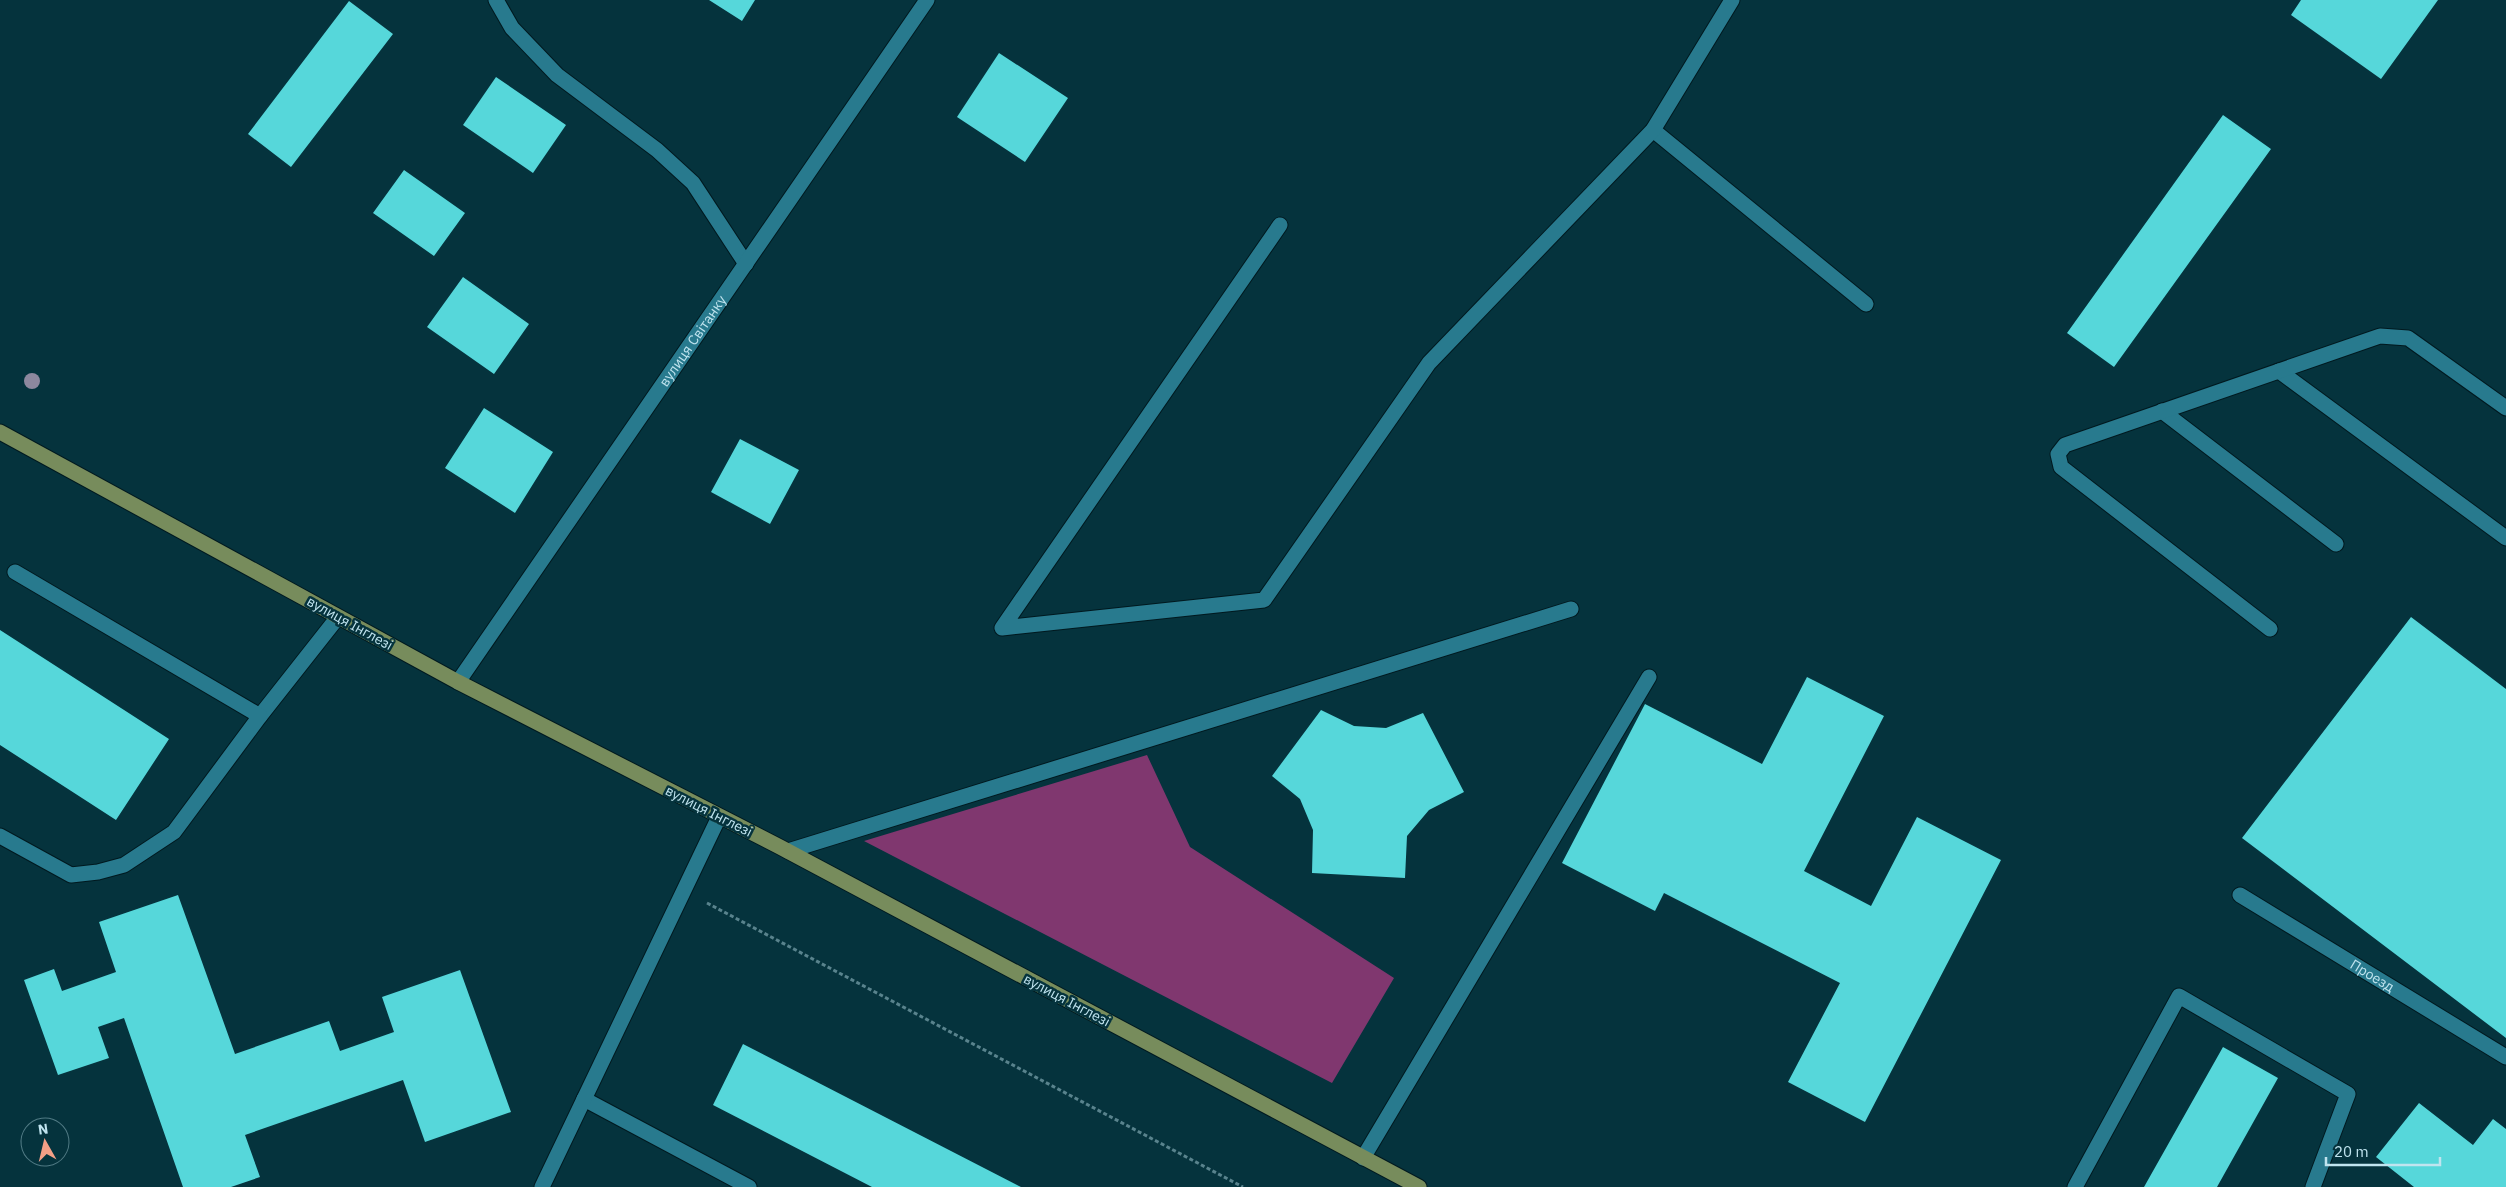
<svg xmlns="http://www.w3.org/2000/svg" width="2506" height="1187" font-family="'IBM Plex Sans',sans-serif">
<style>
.green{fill:#80376f}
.building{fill:#56d7da}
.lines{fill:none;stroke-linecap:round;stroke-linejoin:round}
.minor-casing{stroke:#01191f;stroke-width:17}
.major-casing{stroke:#01191f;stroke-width:17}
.path{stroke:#59838d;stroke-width:3;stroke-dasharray:4 2.5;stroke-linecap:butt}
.minor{stroke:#287a8e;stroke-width:15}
.major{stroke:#778c5c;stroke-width:15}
.tree{fill:#8d889e}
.labels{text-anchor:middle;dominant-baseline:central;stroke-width:5;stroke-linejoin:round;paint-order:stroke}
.street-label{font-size:14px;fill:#c0e4ef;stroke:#05333d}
</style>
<rect width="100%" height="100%" fill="#05333d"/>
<path class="green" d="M 1147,755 L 1190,847 L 1394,978 L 1332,1083 L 864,841 Z"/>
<path class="building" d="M 709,0 L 755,0 L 742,21 Z
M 2301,0 L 2438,0 L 2381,79 L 2291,15 Z
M 349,1 L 393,34 L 291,167 L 248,134 Z
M 999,53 L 1068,98 L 1025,162 L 957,117 Z
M 496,77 L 566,125 L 533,173 L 463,125 Z
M 2223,115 L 2271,149 L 2114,367 L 2067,333 Z
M 404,170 L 465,213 L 434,256 L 373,213 Z
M 463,277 L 529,324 L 494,374 L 427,327 Z
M 484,408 L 553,452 L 515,513 L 445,468 Z
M 740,439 L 799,470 L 770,524 L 711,492 Z
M 2411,617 L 2506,689 L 2506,1038 L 2242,838 Z
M 0,630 L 169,739 L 116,820 L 0,745 Z
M 1807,677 L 1884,716 L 1804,871 L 1871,906 L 1917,817 L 2001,860 L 1865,1122 L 1788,1082 L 1840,983 L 1664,893 L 1655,911 L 1562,863 L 1645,704 L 1762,764 Z
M 1321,710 L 1354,726 L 1386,728 L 1423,713 L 1464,792 L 1429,810 L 1407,836 L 1405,878 L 1312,873 L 1313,830 L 1300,799 L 1272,776 Z
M 178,895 L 235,1054 L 329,1021 L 340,1051 L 394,1032 L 382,997 L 460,970 L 511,1112 L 425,1142 L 403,1080 L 245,1135 L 260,1177 L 231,1187 L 183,1187 L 124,1018 L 98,1027 L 109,1058 L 58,1075 L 24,980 L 54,969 L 62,991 L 116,972 L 99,922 Z
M 743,1044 L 1021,1187 L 872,1187 L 713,1105 Z
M 2223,1047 L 2278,1078 L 2217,1187 L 2144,1187 Z
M 2419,1103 L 2473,1145 L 2493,1119 L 2506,1129 L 2506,1187 L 2414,1187 L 2376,1157 Z"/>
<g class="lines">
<defs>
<g id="minor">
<path d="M 496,0 L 512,28 L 557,75 L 657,150 L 693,183 L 746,264"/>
<path d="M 1653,130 L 1866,304"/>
<path d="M 1280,225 L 1002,628 L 1264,600 L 1429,363 L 1653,130 L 1732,0"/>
<path d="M 2279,371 L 2506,538"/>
<path d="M 2162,411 L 2336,544"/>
<path d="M 2270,629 L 2061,467 L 2058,454 L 2065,445 L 2380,336 L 2408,338 L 2506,408"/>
<path id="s1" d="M 458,682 L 927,0"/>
<path d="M 260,716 L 338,617"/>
<path d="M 0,836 L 71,875 L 98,872 L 124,865 L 174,832 L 260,716 L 15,572"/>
<path d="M 788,851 L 1571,609"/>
<path id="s2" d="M 2240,895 L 2506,1057"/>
<path d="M 584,1099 L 749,1187"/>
<path d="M 1363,1158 L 1649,677"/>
<path d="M 542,1187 L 719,817"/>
<path d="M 2075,1187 L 2179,996 L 2348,1094 L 2313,1187"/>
</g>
<path id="major" d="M 0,432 L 458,682 L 780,847 L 1419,1187"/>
</defs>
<use href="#minor" class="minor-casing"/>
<use href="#major" class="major-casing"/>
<path class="path" d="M 707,903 L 1243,1187"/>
<use href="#minor" class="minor"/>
<use href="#major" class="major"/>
</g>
<circle class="tree" cx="32" cy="381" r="8"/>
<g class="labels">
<g class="street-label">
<text stroke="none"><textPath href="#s1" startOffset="414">вулиця Світанку</textPath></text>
<text transform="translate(350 623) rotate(29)">вулиця Інглезі</text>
<text transform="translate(709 811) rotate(27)">вулиця Інглезі</text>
<text stroke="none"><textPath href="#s2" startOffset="155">Проезд</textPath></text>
<text transform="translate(1067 1000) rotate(28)">вулиця Інглезі</text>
</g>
</g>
<g transform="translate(45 1142) rotate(352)"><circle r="24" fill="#05333d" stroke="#507a84"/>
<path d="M0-4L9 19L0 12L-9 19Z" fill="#f39f86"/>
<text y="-8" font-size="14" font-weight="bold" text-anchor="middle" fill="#c0e4ef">N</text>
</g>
<path d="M2326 1157v8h114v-8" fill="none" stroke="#c0e4ef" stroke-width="2.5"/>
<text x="2334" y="1157" font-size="15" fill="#c0e4ef" stroke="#05333d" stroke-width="4" paint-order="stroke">20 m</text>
</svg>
